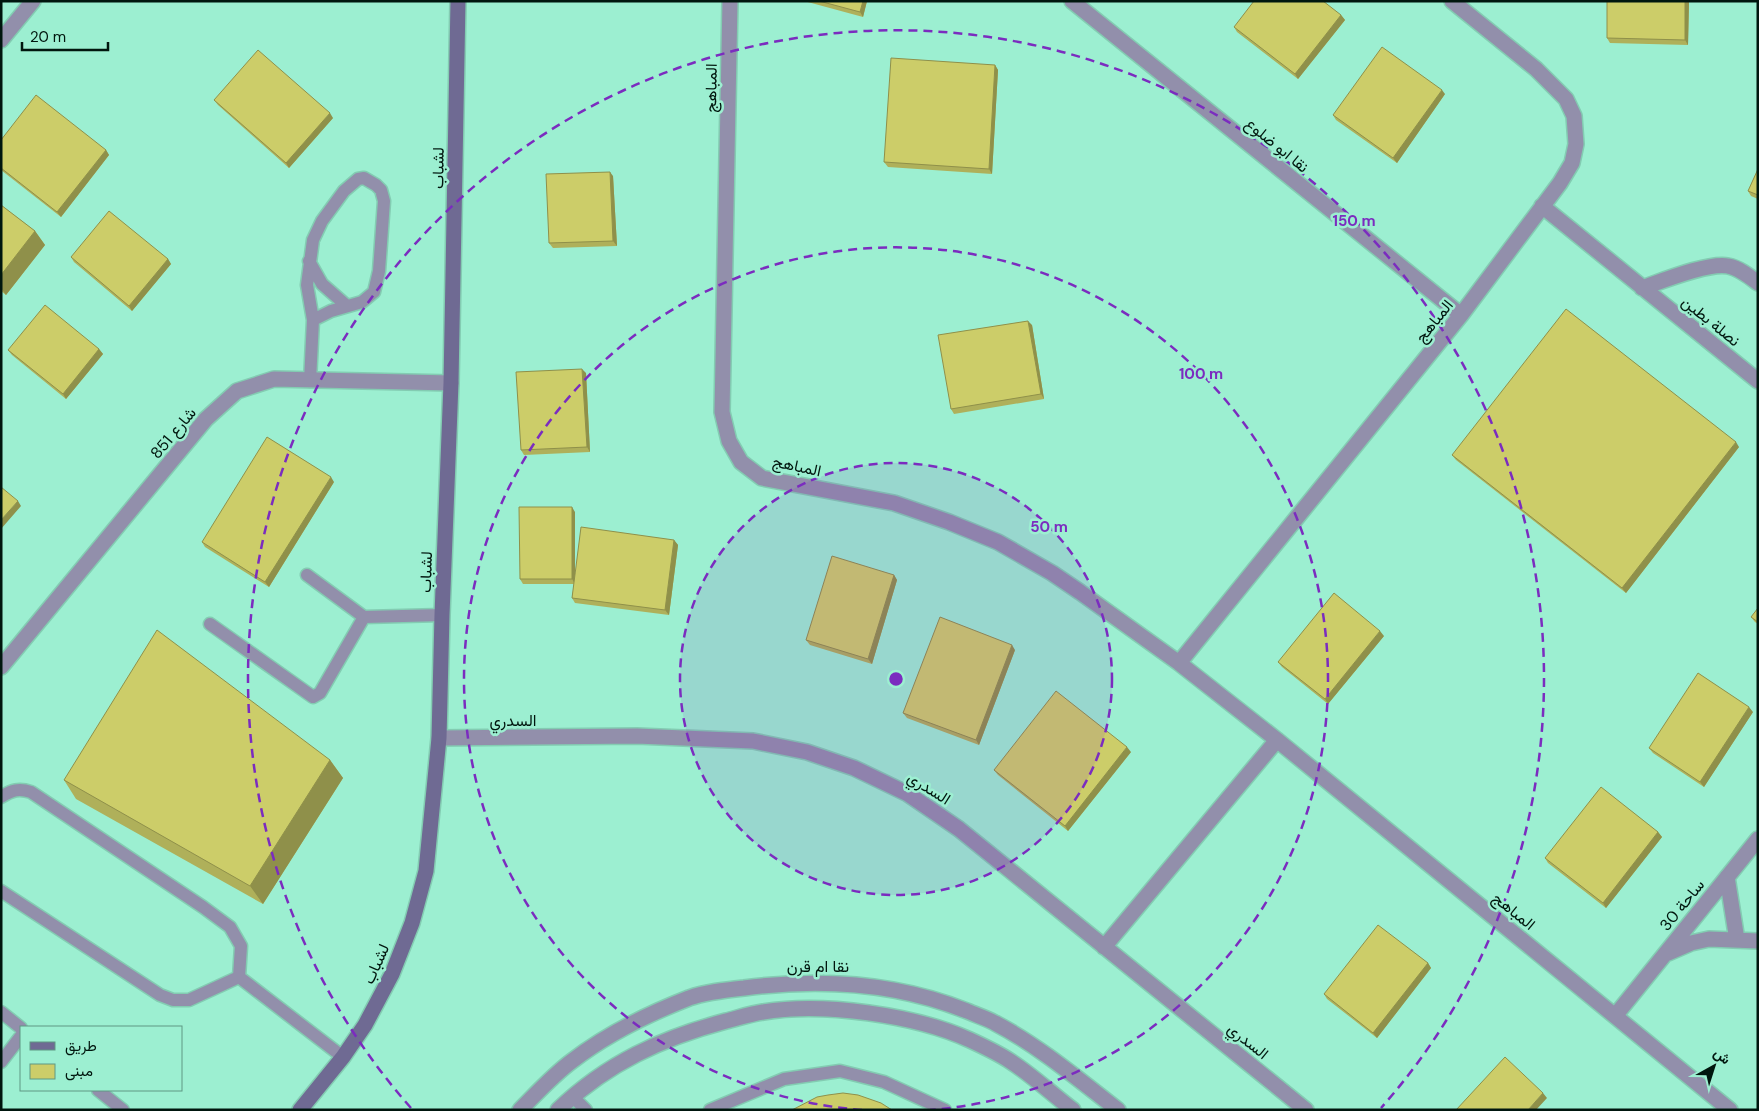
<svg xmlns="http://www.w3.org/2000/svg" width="1759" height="1111" font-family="'DM Sans',Vazirmatn,sans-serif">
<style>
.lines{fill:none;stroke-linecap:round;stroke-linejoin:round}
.lane-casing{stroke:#83ccb2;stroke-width:15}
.street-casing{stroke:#83ccb2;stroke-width:18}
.secondary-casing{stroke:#83ccb2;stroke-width:18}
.lane{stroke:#928fab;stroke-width:12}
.street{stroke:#928fab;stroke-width:15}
.secondary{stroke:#6f6a93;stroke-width:15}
.wall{fill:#afb05a}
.shaded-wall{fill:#8f904a}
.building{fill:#cccd69;stroke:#8f904a}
.ring{fill:none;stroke:#7b2cbf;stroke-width:2.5;stroke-dasharray:9 6}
.labels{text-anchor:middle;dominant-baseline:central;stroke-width:5;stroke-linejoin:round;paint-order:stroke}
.street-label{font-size:16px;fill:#00160e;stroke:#9cefd1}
.centre{fill:#7b2cbf;stroke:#9cefd1;stroke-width:2.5}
.ring-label{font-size:15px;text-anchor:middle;font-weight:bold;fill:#7b2cbf;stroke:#9cefd1;stroke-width:5;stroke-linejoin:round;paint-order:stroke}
</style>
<rect width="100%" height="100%" fill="#9cefd1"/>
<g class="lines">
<defs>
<path id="lane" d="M 309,261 L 322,284 L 347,306
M 310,381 L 313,320 L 307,285 L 313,240 L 322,221 L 344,191 L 358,179 L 364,178 L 376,185 L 381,190 L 384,201 L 379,271 L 374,292 L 362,302 L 331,311 L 313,320
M 307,575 L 364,617
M 210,624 L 313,697 L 320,693 L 364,617 L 442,615
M 1,797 C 12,790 19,788 31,792 L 203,907 L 230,927 L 241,946 L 239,977
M 1,891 L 160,995 L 173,1000 L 189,1000 L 239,977
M 239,977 L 343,1057
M 1,1012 L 21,1028
M 1,1062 L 21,1036
M 98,1090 L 123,1110
M 572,1096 L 586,1110
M 710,1110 L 784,1079 L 840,1071 L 884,1082 L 945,1110"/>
<path id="street" d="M 730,1 L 722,412 L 729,441 L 741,462 L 762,478 L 894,503 L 949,522 L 998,542 L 1052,573 L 1080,592 L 1179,663 L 1277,740 L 1730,1110
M 1072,1 L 1461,315
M 1,40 L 33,1
M 1542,206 L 1758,381
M 1642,288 C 1662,281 1709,262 1728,266 C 1739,268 1749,276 1758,283
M 1179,663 L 1461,315 L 1560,183 L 1572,163 L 1576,144 L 1574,116 L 1566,99 L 1536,69 L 1452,1
M 1,667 L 206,419 L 237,391 L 274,379 L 451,383
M 439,738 L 637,736 L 753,741 L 807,752 L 854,768 L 908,794 L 959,829 L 1306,1110
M 1727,877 L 1737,940
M 1104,947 L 1277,740
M 1668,953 L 1691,943 L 1709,939 L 1758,941
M 1615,1016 L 1758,839
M 520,1110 C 537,1093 553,1075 572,1061 C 607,1034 648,1014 689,998 C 706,992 725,990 744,988 C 820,978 895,982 967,1011 C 976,1015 986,1018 995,1023 C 1039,1046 1078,1079 1118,1110
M 558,1110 C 607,1063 662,1038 726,1021 C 738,1018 750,1014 763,1012 C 823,1002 915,1015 970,1040 C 983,1046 998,1053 1010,1061 C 1032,1075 1052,1094 1073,1110"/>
<path id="secondary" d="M 300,1110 L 343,1057 L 365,1025 L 392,974 L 412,923 L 426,871 L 439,738 L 442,615 L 451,383 L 458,1"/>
</defs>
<use href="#lane" class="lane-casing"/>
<use href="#street" class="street-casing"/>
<use href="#secondary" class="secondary-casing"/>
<use href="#lane" class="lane"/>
<use href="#street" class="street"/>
<use href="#secondary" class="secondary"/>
</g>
<path class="wall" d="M 804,1 L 867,1 L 863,17 Z
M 1607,1 L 1689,1 L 1688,45 L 1610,43 L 1607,38 Z
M 1341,15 L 1345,20 L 1298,79 L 1237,32 L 1234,27 Z
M 995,65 L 998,70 L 992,174 L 888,167 L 884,162 Z
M 1445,94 L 1397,163 L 1336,120 L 1333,115 Z
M 214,100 L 333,118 L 289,168 L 218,105 Z
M 1,140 L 106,150 L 109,155 L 61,217 L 1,170 Z
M 1758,169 L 1758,199 L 1751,196 L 1748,191 Z
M 613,176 L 617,246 L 553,248 L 549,243 Z
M 1,205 L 35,231 L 45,245 L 6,295 L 1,291 Z
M 71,257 L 168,259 L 171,264 L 132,311 L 74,262 Z
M 1032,325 L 1044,399 L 954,414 L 951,409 Z
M 99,349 L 103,354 L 66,399 L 12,355 L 8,350 Z
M 586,373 L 590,452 L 524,455 L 521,450 Z
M 1739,447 L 1626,593 L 1456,460 L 1452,455 Z
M 334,482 L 269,587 L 205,547 L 202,542 Z
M 575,512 L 575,573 L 674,540 L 678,545 L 669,615 L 575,603 L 572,598 L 574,584 L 523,584 L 520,579 Z
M 894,575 L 897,580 L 872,664 L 810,645 L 806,640 Z
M 1758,608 L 1758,624 L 1755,622 L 1751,617 Z
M 1384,636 L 1328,704 L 1282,667 L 1278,662 Z
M 1015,650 L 979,745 L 907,718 L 903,713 Z
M 1753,712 L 1704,787 L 1653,753 L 1649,748 Z
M 1131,752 L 1068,831 L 998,775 L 994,770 Z
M 330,760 L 343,778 L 263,904 L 76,799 L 64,780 Z
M 1658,832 L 1662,837 L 1606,908 L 1548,863 L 1545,858 Z
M 1428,963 L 1431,968 L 1377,1038 L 1327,999 L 1324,994 Z"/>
<path class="shaded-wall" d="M 863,1 L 867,1 L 863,17 L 860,12 Z
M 1685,1 L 1689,1 L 1688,45 L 1685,40 Z
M 1341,15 L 1345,20 L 1298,79 L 1295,74 Z
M 995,65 L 998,70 L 992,174 L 989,169 Z
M 1442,90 L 1445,94 L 1397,163 L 1393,158 Z
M 330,113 L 333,118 L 289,168 L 286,163 Z
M 106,150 L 109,155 L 61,217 L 57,212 Z
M 610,172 L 613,176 L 617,246 L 613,241 Z
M 35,231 L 45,245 L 6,295 L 1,288 L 1,275 Z
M 168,259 L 171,264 L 132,311 L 129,306 Z
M 1028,321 L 1032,325 L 1044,399 L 1041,394 Z
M 99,349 L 103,354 L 66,399 L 63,394 Z
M 582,369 L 586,373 L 590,452 L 587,447 Z
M 1736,442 L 1739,447 L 1626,593 L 1622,588 Z
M 331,477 L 334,482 L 269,587 L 265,582 Z
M 18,501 L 21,506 L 1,529 L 1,520 Z
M 572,507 L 575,512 L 575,584 L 572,579 Z
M 674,540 L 678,545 L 669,615 L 665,610 Z
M 894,575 L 897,580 L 872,664 L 868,659 Z
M 1380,631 L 1384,636 L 1328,704 L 1325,699 Z
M 1012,645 L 1015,650 L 979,745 L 976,740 Z
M 1749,707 L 1753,712 L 1704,787 L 1700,782 Z
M 1127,747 L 1131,752 L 1068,831 L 1065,826 Z
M 330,760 L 343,778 L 263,904 L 250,886 Z
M 1658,832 L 1662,837 L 1606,908 L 1603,903 Z
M 1428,963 L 1431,968 L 1377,1038 L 1373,1033 Z
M 1543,1093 L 1547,1098 L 1536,1110 L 1528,1110 Z"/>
<path class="building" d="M 819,1 L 863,1 L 860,12 Z
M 1254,1 L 1323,1 L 1341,15 L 1295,74 L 1234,27 Z
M 1607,1 L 1685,1 L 1685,40 L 1607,38 Z
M 1382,47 L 1442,90 L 1393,158 L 1333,115 Z
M 258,50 L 330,113 L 286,163 L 214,100 Z
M 891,58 L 995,65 L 989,169 L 884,162 Z
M 36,95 L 106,150 L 57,212 L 1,168 L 1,140 Z
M 1758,169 L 1758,195 L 1748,191 Z
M 610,172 L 613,241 L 549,243 L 546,174 Z
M 1,205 L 35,231 L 1,275 Z
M 109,211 L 168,259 L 129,306 L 71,257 Z
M 45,305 L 99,349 L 63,394 L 8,350 Z
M 1566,309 L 1736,442 L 1622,588 L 1452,455 Z
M 1028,321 L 1041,394 L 951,409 L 938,335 Z
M 582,369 L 587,447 L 521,450 L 516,372 Z
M 267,437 L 331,477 L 265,582 L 202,542 Z
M 1,487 L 18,501 L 1,520 Z
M 519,507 L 572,507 L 572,579 L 520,579 Z
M 581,527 L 674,540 L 665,610 L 572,598 Z
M 832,556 L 894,575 L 868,659 L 806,640 Z
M 1334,593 L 1380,631 L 1325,699 L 1278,662 Z
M 1758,608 L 1758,622 L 1751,617 Z
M 940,617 L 1012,645 L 976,740 L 903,713 Z
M 157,630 L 330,760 L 250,886 L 64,780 Z
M 1698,673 L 1749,707 L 1700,782 L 1649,748 Z
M 1056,691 L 1127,747 L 1065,826 L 994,770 Z
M 1601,787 L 1658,832 L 1603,903 L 1545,858 Z
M 1378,925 L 1428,963 L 1373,1033 L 1324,994 Z
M 1505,1057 L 1543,1093 L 1528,1110 L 1456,1110 Z
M 843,1093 L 858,1095 L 881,1103 L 892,1110 L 792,1110 L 817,1097 L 828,1095 Z"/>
<circle cx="896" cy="679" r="216" fill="#7b2cbf" fill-opacity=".12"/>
<g class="ring">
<circle cx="896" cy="679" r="216"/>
<path d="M862 1110A432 432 0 1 1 930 1110"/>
<path d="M411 1108A648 648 0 1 1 1381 1108"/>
</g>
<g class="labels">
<g class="street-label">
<text transform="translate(711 88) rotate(-89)">المباهج</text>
<text transform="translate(1277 145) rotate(39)">نقا ابو ضلوع</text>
<text transform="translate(438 168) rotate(-89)">لشباب</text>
<text transform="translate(1434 321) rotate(-51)">المباهج</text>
<text transform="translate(1711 321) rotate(39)">نصلة بطين</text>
<text transform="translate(173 433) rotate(-50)">شارع 851</text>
<text transform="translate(797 466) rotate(12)">المباهج</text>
<text transform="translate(426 572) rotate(-88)">لشباب</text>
<text x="513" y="720">السدري</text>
<text transform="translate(929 788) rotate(32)">السدري</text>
<text transform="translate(1682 905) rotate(-51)">ساحة 30</text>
<text transform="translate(1514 911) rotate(39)">المباهج</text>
<text transform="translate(376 964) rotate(-66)">لشباب</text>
<text x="818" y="966">نقا ام قرن</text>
<text transform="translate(1248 1041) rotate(39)">السدري</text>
</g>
</g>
<circle cx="896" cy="679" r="8" class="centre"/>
<g class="ring-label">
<text x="1354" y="226">150 m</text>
<text x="1201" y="379">100 m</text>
<text x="1049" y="532">50 m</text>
</g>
<rect width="1759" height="1111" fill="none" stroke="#00160e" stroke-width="5"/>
<rect x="20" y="1026" width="162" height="65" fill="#9cefd1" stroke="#5e9883"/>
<rect x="30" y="1042" width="25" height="8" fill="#6f6a93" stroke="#5e9883"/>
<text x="65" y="1051" font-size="15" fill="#00160e">طريق</text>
<rect x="30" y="1064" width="25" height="15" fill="#cccd69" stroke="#5e9883"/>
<text x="65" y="1076" font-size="15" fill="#00160e">مبنى</text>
<g transform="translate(1714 1066) rotate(39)" stroke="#9cefd1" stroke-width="4" paint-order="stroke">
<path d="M0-4L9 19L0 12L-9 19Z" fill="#00160e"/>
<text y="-8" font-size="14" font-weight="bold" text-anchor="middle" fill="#00160e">ش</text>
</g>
<path d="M22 42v8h86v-8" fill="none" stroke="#00160e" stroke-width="2.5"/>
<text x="30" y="42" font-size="15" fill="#00160e" stroke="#9cefd1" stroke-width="4" paint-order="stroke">20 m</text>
</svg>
